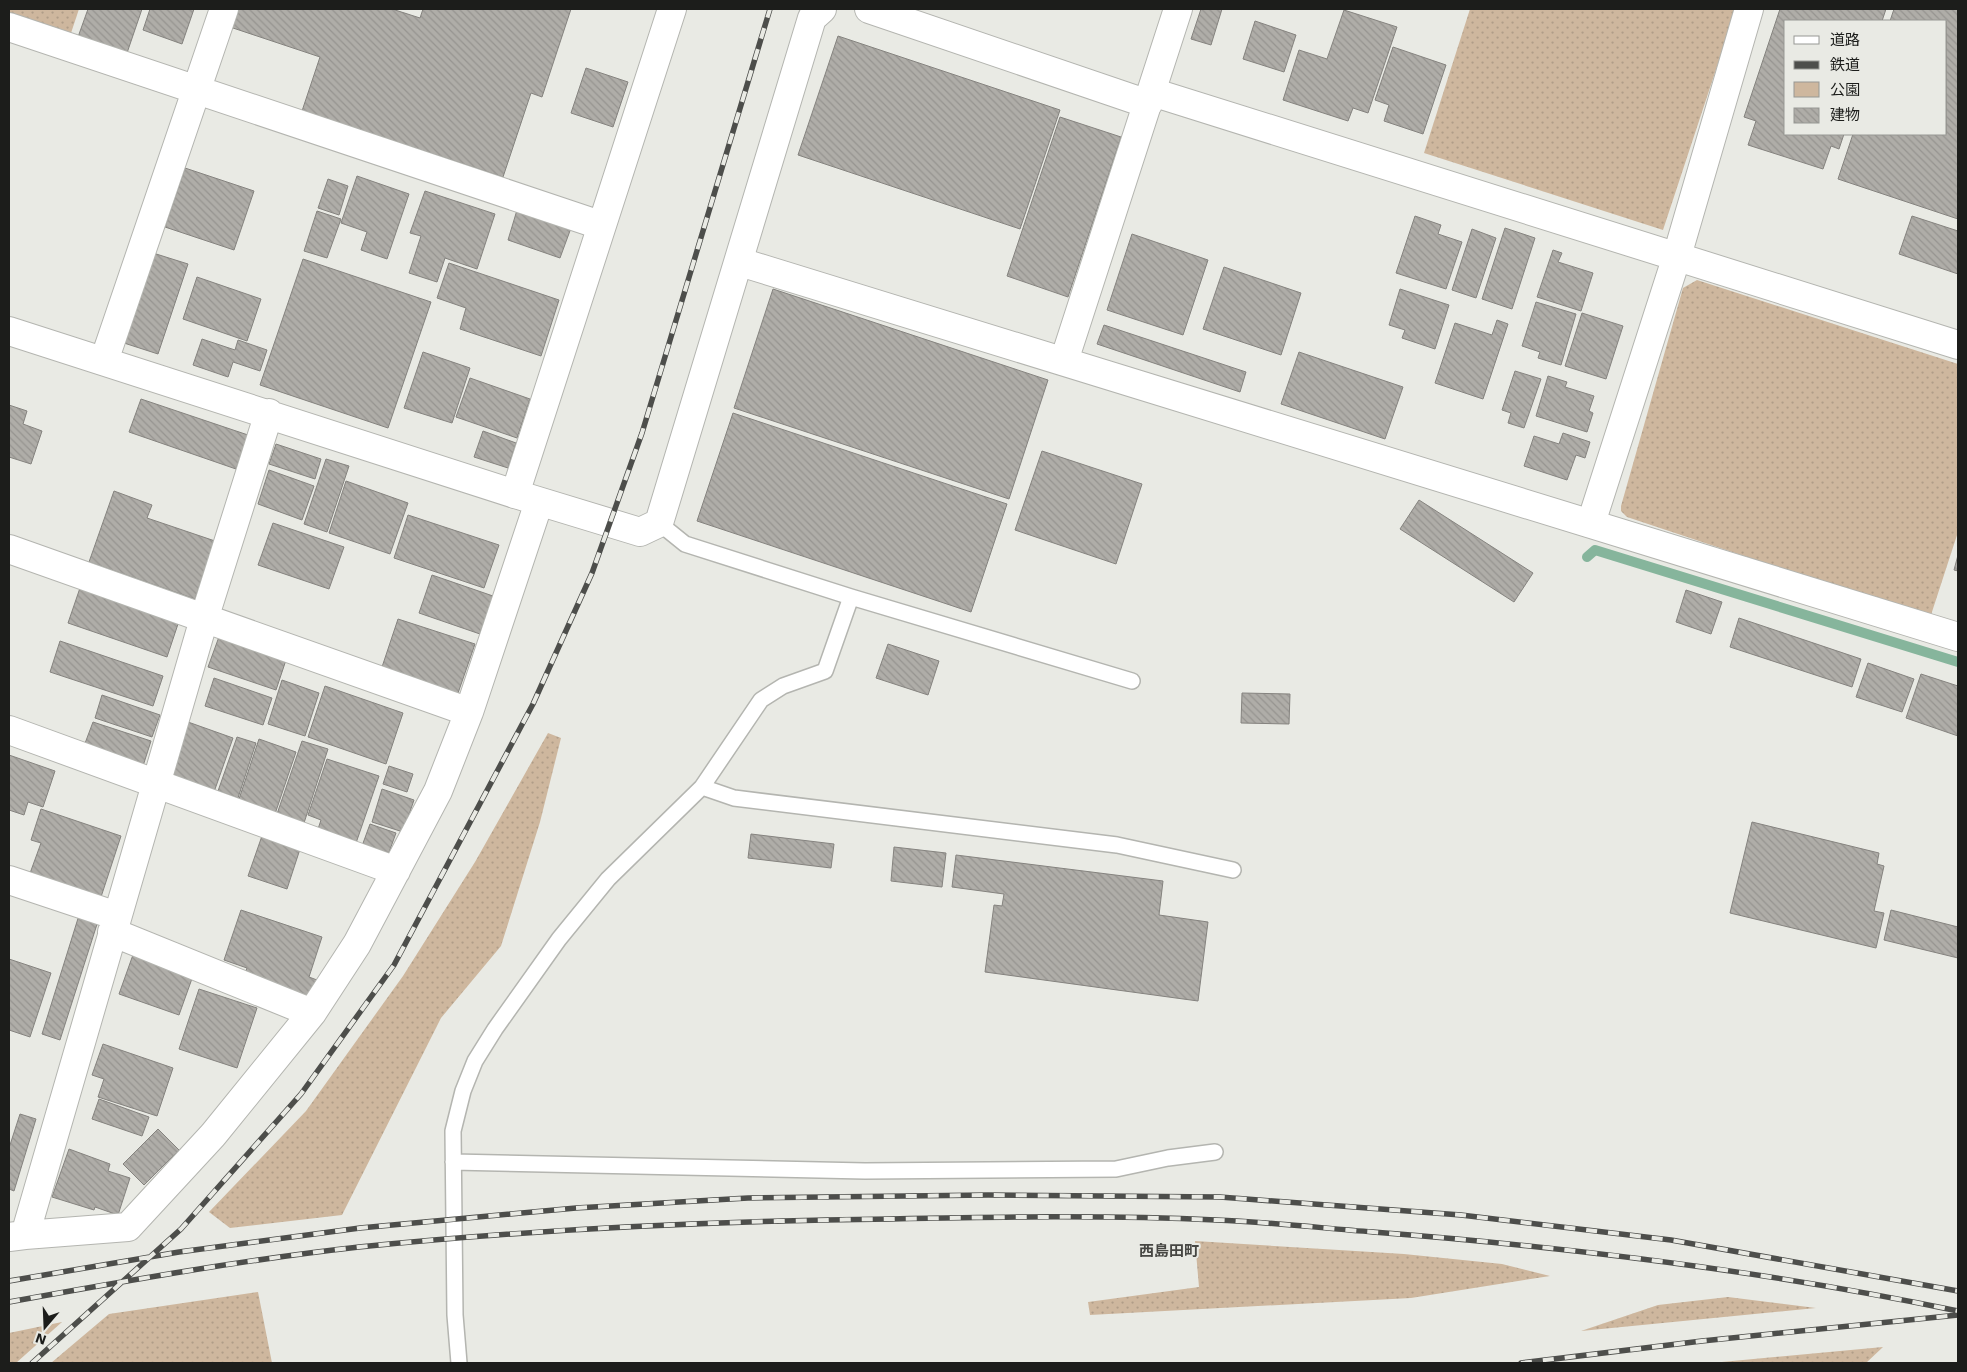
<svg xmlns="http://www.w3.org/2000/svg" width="1967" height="1372" font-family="'Work Sans','Noto Sans JP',sans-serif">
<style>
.green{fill:url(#green-dots)}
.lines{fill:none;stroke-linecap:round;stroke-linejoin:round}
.stream{stroke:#86b59c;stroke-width:10}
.building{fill:url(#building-back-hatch);stroke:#85837f}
.lane-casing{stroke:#b4b5b0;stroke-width:18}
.street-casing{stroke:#b4b5b0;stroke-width:30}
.secondary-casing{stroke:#b4b5b0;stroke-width:30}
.lane{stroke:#fff;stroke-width:15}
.street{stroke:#fff;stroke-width:28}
.secondary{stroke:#fff;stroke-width:28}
.rail-casing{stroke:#4d4e4b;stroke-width:5.5}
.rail{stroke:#e9eae4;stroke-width:4;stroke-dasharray:11;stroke-linecap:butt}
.labels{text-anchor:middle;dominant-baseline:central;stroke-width:4;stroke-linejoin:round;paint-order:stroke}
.neighbourhood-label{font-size:15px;font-weight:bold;fill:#474743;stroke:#e9eae4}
</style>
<defs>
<pattern id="green-dots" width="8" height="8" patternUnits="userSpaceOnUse" patternTransform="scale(1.25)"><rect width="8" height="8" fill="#ceb79e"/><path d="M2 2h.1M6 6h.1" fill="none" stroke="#b09d88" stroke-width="1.8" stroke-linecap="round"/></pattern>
<pattern id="building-back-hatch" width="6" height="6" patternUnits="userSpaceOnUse" patternTransform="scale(1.25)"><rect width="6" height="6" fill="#afada8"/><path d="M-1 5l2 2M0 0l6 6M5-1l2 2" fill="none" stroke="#969490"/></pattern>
</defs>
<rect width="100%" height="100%" fill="#e9eae4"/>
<path class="green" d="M 9,9 L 79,9 L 70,36 L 9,16 Z
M 1470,9 L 1736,9 L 1663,230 L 1424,153 Z
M 1697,280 L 1958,364 L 1958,532 L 1930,618 L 1627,517 L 1621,511 L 1621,506 L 1683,288 Z
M 548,733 L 561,738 L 540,822 L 501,946 L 441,1018 L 342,1215 L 230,1228 L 209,1212 L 306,1111 L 403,976 L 475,862 Z
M 1195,1241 L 1404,1254 L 1502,1264 L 1550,1276 L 1411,1298 L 1090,1315 L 1088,1302 L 1199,1287 Z
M 258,1292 L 272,1363 L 51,1363 L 109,1314 Z
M 1728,1297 L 1816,1308 L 1581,1331 L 1658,1305 Z
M 62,1322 L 16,1363 L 9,1363 L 9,1333 Z
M 1883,1347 L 1866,1363 L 1711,1363 Z"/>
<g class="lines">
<path class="stream" d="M 1587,557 L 1595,550 L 1958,662"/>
</g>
<path class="building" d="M 88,9 L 142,9 L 127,53 L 78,37 Z
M 150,9 L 194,9 L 182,44 L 143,30 Z
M 236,9 L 392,9 L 420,18 L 423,9 L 571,9 L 542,97 L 531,93 L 503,177 L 302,111 L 320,57 L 230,27 Z
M 1201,9 L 1222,9 L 1211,45 L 1191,39 Z
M 1780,9 L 1886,9 L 1882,21 L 1786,21 L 1786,134 L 1844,134 L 1839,149 L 1831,146 L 1823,169 L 1748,145 L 1756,121 L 1744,117 Z
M 1894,9 L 1958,9 L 1958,219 L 1838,179 L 1853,134 L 1946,134 L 1946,21 L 1890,21 Z
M 1344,10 L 1397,27 L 1368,113 L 1353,108 L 1348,121 L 1283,100 L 1299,50 L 1327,59 Z
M 1255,21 L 1296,35 L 1284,72 L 1243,59 Z
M 838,36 L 1060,110 L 1020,229 L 798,155 Z
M 1393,47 L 1446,65 L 1423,134 L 1384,121 L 1389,105 L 1375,100 Z
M 586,68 L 628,82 L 613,127 L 571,113 Z
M 1060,117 L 1121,137 L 1068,297 L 1007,276 Z
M 185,168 L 254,191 L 234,250 L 165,227 Z
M 357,176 L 409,194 L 387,259 L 361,250 L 367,232 L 341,223 Z
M 328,179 L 348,186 L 339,215 L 318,208 Z
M 425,191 L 495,214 L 477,269 L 445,258 L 437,282 L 409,273 L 421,236 L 410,233 Z
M 517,210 L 571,228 L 560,258 L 508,240 Z
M 317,211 L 341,219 L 327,258 L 304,251 Z
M 1415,216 L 1441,225 L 1438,234 L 1462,242 L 1446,289 L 1396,273 Z
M 1912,216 L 1958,231 L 1958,274 L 1899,254 Z
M 1505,228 L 1535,238 L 1512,309 L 1482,299 Z
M 1472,229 L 1496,238 L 1476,298 L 1452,290 Z
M 1132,234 L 1208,260 L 1183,335 L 1107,310 Z
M 1553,250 L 1562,253 L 1558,262 L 1593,273 L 1581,311 L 1537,297 Z
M 153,253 L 188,264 L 158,354 L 124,343 Z
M 303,259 L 431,302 L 388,428 L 260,385 Z
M 449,263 L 559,300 L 541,356 L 460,329 L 466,308 L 437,298 Z
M 1224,267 L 1301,293 L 1281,355 L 1203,329 Z
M 197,277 L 261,299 L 247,341 L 183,319 Z
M 773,289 L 1048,380 L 1009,499 L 734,408 Z
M 1400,289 L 1449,305 L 1435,349 L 1402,338 L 1405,330 L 1389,325 Z
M 1536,302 L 1576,314 L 1561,365 L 1538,358 L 1540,352 L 1522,346 Z
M 1582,313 L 1623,326 L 1606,379 L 1565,366 Z
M 1497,320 L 1508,324 L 1483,399 L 1435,383 L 1455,323 L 1492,335 Z
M 1104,325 L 1246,372 L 1240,392 L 1097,344 Z
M 202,339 L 235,350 L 238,340 L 267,350 L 260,371 L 233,362 L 228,377 L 193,365 Z
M 423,352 L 470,368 L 452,423 L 404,408 Z
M 1299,352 L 1403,387 L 1385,439 L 1281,404 Z
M 1515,371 L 1541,379 L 1524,428 L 1508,423 L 1511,413 L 1502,410 Z
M 1548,376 L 1567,382 L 1565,387 L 1594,396 L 1589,411 L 1593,413 L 1587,432 L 1536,416 Z
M 470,378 L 530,399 L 517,438 L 456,417 Z
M 141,399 L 248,435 L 236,469 L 129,432 Z
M 9,405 L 27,411 L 23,424 L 42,431 L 31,464 L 9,457 Z
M 733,413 L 1007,504 L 971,612 L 697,521 Z
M 483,431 L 516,443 L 508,468 L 474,457 Z
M 1563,433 L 1590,442 L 1585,458 L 1576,455 L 1567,480 L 1524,466 L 1534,436 L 1559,444 Z
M 276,444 L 321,459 L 315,479 L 269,464 Z
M 1042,451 L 1142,484 L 1116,564 L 1015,530 Z
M 326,459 L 349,466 L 327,532 L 304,524 Z
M 269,470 L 314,486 L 302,520 L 258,504 Z
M 346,481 L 408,503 L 390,554 L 329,533 Z
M 114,491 L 152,505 L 147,518 L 215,541 L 195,599 L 89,562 Z
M 1419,500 L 1533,573 L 1514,602 L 1400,529 Z
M 408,515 L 499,545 L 484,588 L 394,558 Z
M 273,523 L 344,547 L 329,589 L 258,565 Z
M 1958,555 L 1958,571 L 1954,570 Z
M 432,575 L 493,596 L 480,634 L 419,613 Z
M 81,585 L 180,618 L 167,657 L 68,623 Z
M 1686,590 L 1722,602 L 1711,634 L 1676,622 Z
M 1739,618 L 1861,659 L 1852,687 L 1730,647 Z
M 398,619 L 475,644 L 457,696 L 381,670 Z
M 220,634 L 287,657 L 276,690 L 208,667 Z
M 60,641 L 163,676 L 153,706 L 50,672 Z
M 888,644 L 939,661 L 928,695 L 876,678 Z
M 1868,663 L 1914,679 L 1902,712 L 1856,697 Z
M 1921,674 L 1958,686 L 1958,736 L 1906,718 Z
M 214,678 L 272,698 L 263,725 L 205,706 Z
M 282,680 L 319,693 L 305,736 L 268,724 Z
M 325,686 L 403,713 L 386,764 L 308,737 Z
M 1242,693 L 1290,694 L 1289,724 L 1241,723 Z
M 102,695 L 160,715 L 152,737 L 95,718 Z
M 93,722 L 151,741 L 143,766 L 84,746 Z
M 188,722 L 233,738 L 214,792 L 169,777 Z
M 237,737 L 256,743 L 238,798 L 218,791 Z
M 259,739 L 296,752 L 275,814 L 238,802 Z
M 302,741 L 328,749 L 304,823 L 277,814 Z
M 9,755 L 55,771 L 43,807 L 28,802 L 24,815 L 9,810 Z
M 327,759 L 379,776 L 355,846 L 317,832 L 321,820 L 308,815 Z
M 389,766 L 413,774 L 407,792 L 383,784 Z
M 382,789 L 414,800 L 403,832 L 372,822 Z
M 41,809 L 121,836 L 100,900 L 29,876 L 41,843 L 31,840 Z
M 1752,822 L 1879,853 L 1877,864 L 1884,866 L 1874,911 L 1884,913 L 1876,948 L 1730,913 Z
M 370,824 L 396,833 L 388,855 L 362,846 Z
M 263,833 L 301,846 L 287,889 L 248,876 Z
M 751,834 L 834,844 L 831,868 L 748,858 Z
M 894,847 L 946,853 L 942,887 L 891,881 Z
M 956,855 L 1163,881 L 1159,915 L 1208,922 L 1198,1001 L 985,972 L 994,905 L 1002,906 L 1004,894 L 952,887 Z
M 241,910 L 322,937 L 309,977 L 317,980 L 308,1004 L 242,982 L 247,968 L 224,960 Z
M 1891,910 L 1958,927 L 1958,958 L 1884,940 Z
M 80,912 L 99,918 L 60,1040 L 42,1034 Z
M 134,952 L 194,973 L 179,1015 L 119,994 Z
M 9,959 L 51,973 L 30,1037 L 9,1030 Z
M 199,989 L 257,1008 L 237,1068 L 179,1049 Z
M 103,1044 L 173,1068 L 157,1116 L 98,1097 L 104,1079 L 92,1075 Z
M 99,1099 L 149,1117 L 142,1136 L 92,1119 Z
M 20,1114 L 36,1119 L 14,1191 L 9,1189 L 9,1148 Z
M 158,1129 L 179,1150 L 144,1185 L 123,1164 Z
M 69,1149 L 110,1164 L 108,1171 L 130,1178 L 118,1215 L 95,1207 L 94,1210 L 52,1197 Z"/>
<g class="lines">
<defs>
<path id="lane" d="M 659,523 L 685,544 L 851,597 L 1132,681
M 702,787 L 734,798 L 1117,845 L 1233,870
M 453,1162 L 865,1171 L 1116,1169 L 1168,1158 L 1215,1152
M 459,1363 L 455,1315 L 453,1131 L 463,1091 L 475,1061 L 495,1029 L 559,939 L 608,879 L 702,787 L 761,700 L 783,686 L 825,671 L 851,597"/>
<path id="street" d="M 869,9 L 1148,104
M 9,27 L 600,225
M 1152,92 L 1958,345
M 740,262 L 1958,637
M 9,331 L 515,494 L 672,9
M 104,361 L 224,9
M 1064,361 L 1178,9
M 1591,523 L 1677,256 L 1749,9
M 9,549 L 469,712
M 9,730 L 396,871
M 9,880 L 117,916
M 112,932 L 312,1013
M 25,1235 L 128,1227 L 213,1135 L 312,1013 L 357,944 L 438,791 L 469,712 L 539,502
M 9,1237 L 25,1235 L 204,619 L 269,413"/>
<path id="secondary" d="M 515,494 L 640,532 L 659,523 L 812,18 L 822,9"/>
</defs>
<use href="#lane" class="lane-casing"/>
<use href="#street" class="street-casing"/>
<use href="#secondary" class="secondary-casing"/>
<use href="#lane" class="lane"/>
<use href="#street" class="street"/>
<use href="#secondary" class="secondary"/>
<defs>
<path id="rail" d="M 9,1281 L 179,1252 L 360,1228 L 576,1208 L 748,1198 L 988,1195 L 1220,1197 L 1461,1215 L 1671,1240 L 1958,1291
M 9,1302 C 125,1281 242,1260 359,1247 C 536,1229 713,1221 890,1219 C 999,1217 1107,1215 1216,1220 C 1268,1222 1321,1228 1373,1232 C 1569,1247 1766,1271 1958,1311
M 32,1363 L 181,1229 L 301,1094 L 394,965 L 533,704 L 592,573 L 642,433 L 770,9
M 1521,1363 L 1702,1341 L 1958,1315"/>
</defs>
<use href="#rail" class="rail-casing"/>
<use href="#rail" class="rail"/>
</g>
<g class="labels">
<g class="neighbourhood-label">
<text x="1169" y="1251">西島田町</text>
</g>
</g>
<rect width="1967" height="1372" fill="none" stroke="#1c1d1b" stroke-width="20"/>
<rect x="1784" y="20" width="162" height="115" fill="#e9eae4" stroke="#979894"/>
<rect x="1794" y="36" width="25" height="8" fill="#ffffff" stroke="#979894"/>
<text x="1830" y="45" font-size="15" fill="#1c1d1b">道路</text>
<rect x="1794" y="61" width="25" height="8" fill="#4d4e4b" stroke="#979894"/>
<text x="1830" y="70" font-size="15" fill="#1c1d1b">鉄道</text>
<rect x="1794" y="82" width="25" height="15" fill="#ceb79e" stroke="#979894"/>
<text x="1830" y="95" font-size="15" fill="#1c1d1b">公園</text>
<rect x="1794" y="108" width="25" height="15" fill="url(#building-back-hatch)" stroke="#979894"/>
<text x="1830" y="120" font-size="15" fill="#1c1d1b">建物</text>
<g transform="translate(45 1327) rotate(199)" stroke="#e9eae4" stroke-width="4" paint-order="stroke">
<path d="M0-4L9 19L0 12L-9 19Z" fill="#1c1d1b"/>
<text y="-8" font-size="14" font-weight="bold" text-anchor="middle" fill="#1c1d1b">N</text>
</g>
</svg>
